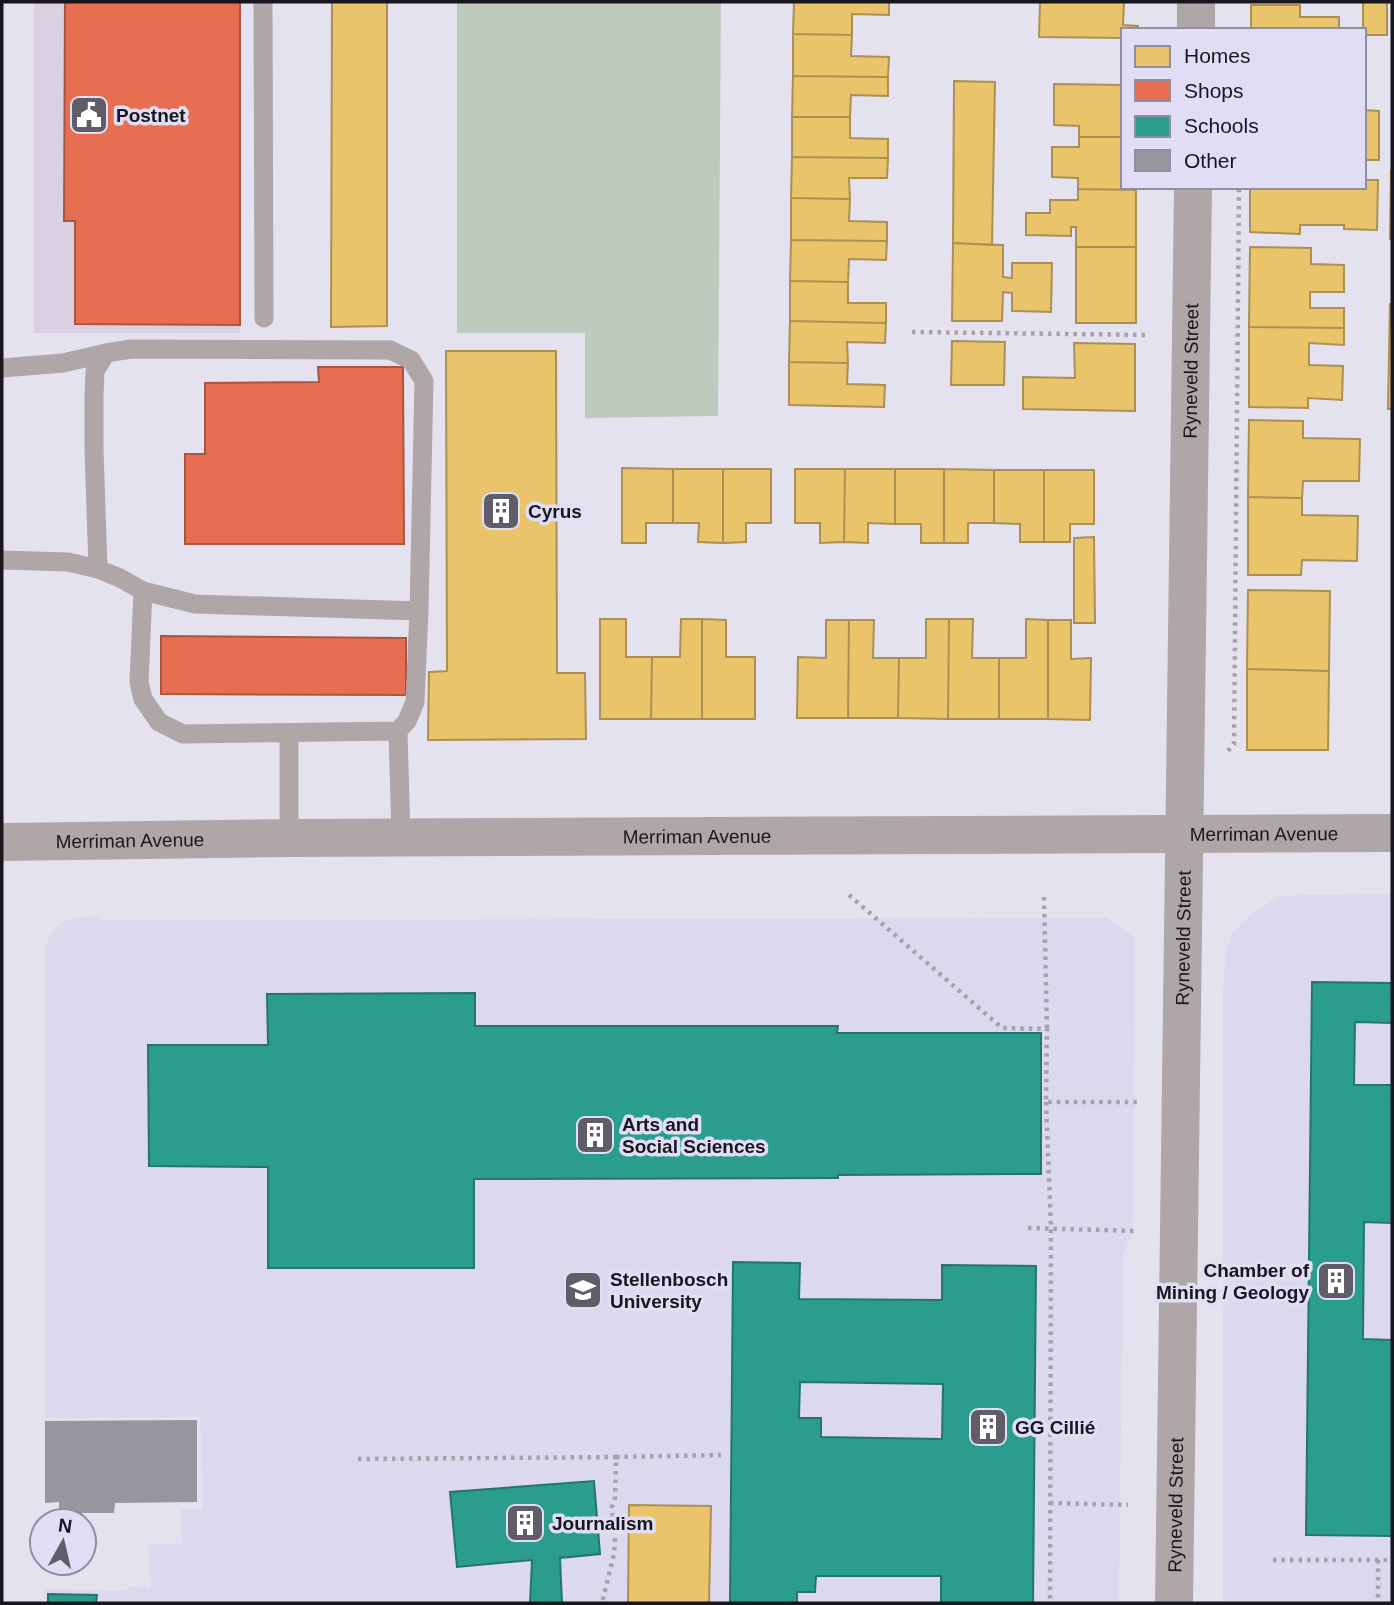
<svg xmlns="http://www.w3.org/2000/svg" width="1394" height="1605" font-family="Helvetica,sans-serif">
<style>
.commercial{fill:#d9d1e1}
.built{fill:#dcd9ee}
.green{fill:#becabe}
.homes{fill:#e9c46a;stroke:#aa9054;stroke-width:2}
.shops{fill:#e76f51;stroke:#a95542;stroke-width:2}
.schools{fill:#2a9d8f;stroke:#25756d;stroke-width:2;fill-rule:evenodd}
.building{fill:#96969f}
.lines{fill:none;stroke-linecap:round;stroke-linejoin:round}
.path{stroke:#a8a1a7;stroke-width:4.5;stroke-dasharray:3.5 5;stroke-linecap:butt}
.service{stroke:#afa6a8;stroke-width:19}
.minor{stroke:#afa6a8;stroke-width:38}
.tertiary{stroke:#afa6a8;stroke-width:38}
.labels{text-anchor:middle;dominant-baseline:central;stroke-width:7;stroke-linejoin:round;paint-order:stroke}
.poi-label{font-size:19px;font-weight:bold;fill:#18171f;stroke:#e1ddf4;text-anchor:start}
.street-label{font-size:19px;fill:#18171f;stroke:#e1ddf4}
</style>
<rect width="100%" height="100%" fill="#e4e2ef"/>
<path class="commercial" d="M 34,2 L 240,2 L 240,333 L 34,333 Z"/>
<path class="built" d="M 1392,894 L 1392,1603 L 1223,1603 L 1223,990 L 1226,951 L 1233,932 L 1251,914 L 1279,897 L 1301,895 Z
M 100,915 L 101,920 L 1107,918 L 1135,938 L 1133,1204 L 1132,1235 L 1123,1254 L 1119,1603 L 45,1603 L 45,1589 L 126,1591 L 128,1586 L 151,1589 L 148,1545 L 182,1543 L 181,1509 L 203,1509 L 200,1417 L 45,1418 L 45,952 L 48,939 L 56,928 L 65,920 Z"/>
<path class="green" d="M 457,2 L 721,2 L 718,416 L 585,418 L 585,333 L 457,333 Z"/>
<path class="homes" d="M 332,2 L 387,2 L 387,326 L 331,327 Z
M 794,2 L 889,2 L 889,15 L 852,14 L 852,35 L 793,34 Z
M 1040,2 L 1124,2 L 1123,25 L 1138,26 L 1138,30 L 1123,30 L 1123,38 L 1039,37 Z
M 1363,2 L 1387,2 L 1387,35 L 1364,35 L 1364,30 L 1363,30 Z
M 1251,5 L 1300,5 L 1300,17 L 1339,17 L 1339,30 L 1251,30 Z
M 793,34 L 852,35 L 851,56 L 889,57 L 888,77 L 793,76 Z
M 793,76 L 888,77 L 888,96 L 851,95 L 850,117 L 792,117 Z
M 954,81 L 995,82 L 992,245 L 953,243 Z
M 1054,84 L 1123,85 L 1123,137 L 1079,137 L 1079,126 L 1054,125 Z
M 1364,110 L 1379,111 L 1379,160 L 1364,160 Z
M 792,117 L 850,117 L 850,138 L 888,139 L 888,158 L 792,157 Z
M 1079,137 L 1123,137 L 1123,187 L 1136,187 L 1136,190 L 1078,189 L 1078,178 L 1052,177 L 1052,147 L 1079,147 Z
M 792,157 L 888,158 L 887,178 L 849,178 L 850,199 L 791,198 Z
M 1391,170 L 1392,170 L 1392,239 L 1390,239 Z
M 1364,180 L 1378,180 L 1377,230 L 1344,229 L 1344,225 L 1300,225 L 1300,234 L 1250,232 L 1250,187 L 1364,187 Z
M 1078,189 L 1136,190 L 1136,247 L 1076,247 L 1076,227 L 1071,227 L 1071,236 L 1026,235 L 1026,213 L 1050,213 L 1050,200 L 1078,200 Z
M 791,198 L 850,199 L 849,221 L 887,222 L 887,241 L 791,240 Z
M 791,240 L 887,241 L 886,260 L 849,259 L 848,282 L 790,281 Z
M 953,243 L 1003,245 L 1003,277 L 1012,278 L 1012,263 L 1052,263 L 1051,312 L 1012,311 L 1012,293 L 1003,292 L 1002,321 L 952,321 Z
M 1076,247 L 1136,247 L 1136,323 L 1076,323 Z
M 1250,247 L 1311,248 L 1311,264 L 1344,265 L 1344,292 L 1310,292 L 1310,308 L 1344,308 L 1344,328 L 1249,327 Z
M 790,281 L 848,282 L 848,303 L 886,303 L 886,323 L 790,321 Z
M 1390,304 L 1392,304 L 1392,355 L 1389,355 Z
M 790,321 L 886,323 L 885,343 L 847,342 L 848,363 L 789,362 Z
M 1249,327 L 1344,328 L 1344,345 L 1309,343 L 1309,365 L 1343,366 L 1342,400 L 1308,398 L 1308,408 L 1249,407 Z
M 952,341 L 1005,342 L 1004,385 L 951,385 Z
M 1074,343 L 1135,344 L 1135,411 L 1023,409 L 1023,377 L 1075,378 Z
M 446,351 L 556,351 L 557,673 L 585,673 L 586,739 L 428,740 L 429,672 L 447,671 Z
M 1389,355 L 1392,355 L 1392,409 L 1388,409 Z
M 789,362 L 848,363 L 847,384 L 885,385 L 884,407 L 789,405 Z
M 1249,420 L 1303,421 L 1303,438 L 1360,439 L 1359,481 L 1303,481 L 1302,498 L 1248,497 Z
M 622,468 L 673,469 L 673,523 L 646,523 L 646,543 L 622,543 Z
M 673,469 L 723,469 L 723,543 L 698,542 L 699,523 L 673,523 Z
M 723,469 L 771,469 L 771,523 L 746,523 L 746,542 L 723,543 Z
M 795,469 L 845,469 L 844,542 L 820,543 L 820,523 L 795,523 Z
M 845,469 L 895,469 L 895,524 L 868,523 L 868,543 L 844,542 Z
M 895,469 L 944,469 L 944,543 L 921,543 L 921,524 L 895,524 Z
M 944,469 L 994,470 L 994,523 L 968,523 L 968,543 L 944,543 Z
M 994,470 L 1044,470 L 1044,542 L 1020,542 L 1020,524 L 994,523 Z
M 1044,470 L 1094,470 L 1094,524 L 1070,524 L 1070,542 L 1044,542 Z
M 1248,497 L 1302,498 L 1302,515 L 1358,516 L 1357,561 L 1302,560 L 1301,575 L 1248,575 Z
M 1094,537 L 1095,623 L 1074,623 L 1074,538 Z
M 1248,590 L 1330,591 L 1329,671 L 1247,669 Z
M 600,619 L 626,619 L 626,657 L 652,657 L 651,719 L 600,719 Z
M 681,619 L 702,619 L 702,719 L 651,719 L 652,657 L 680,657 Z
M 702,619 L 726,620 L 726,657 L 755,657 L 755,719 L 702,719 Z
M 926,619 L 949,619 L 948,719 L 898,718 L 899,658 L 926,658 Z
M 949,619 L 973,619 L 972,658 L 999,658 L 999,719 L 948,719 Z
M 1026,619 L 1048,620 L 1048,719 L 999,719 L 999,658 L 1026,658 Z
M 826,620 L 849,620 L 848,718 L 797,718 L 798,657 L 826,658 Z
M 849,620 L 874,620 L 873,658 L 899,658 L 898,718 L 848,718 Z
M 1048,620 L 1071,620 L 1071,659 L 1091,658 L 1090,720 L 1048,719 Z
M 1247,669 L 1329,671 L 1328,750 L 1247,750 Z
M 629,1505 L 711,1506 L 709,1603 L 628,1603 Z"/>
<path class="shops" d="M 65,2 L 240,2 L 240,325 L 75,324 L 75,221 L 64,221 Z
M 318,367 L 403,367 L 404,544 L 185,544 L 185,454 L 205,454 L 205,383 L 319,382 Z
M 161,636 L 406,638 L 406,695 L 161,694 Z"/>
<path class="schools" d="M 1312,982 L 1392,983 L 1392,1023 L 1355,1022 L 1354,1085 L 1392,1085 L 1392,1223 L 1364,1222 L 1363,1339 L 1392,1340 L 1392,1536 L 1306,1535 Z
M 475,993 L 475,1026 L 838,1026 L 837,1033 L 1041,1033 L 1041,1174 L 838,1175 L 838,1178 L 474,1179 L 474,1268 L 268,1268 L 268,1167 L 149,1166 L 148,1045 L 268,1045 L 267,994 Z
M 733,1262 L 800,1263 L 799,1299 L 942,1300 L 942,1265 L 1036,1266 L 1033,1603 L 941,1603 L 941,1576 L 816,1576 L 815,1592 L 797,1592 L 797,1603 L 730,1603 ZM 800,1382 L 943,1384 L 942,1439 L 821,1437 L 821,1418 L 799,1418 Z
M 594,1481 L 600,1554 L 560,1558 L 562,1603 L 530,1603 L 532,1560 L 457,1567 L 450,1492 Z
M 48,1594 L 97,1595 L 96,1603 L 48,1603 Z"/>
<path class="building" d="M 197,1420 L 197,1502 L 115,1503 L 114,1513 L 59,1513 L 59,1502 L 45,1503 L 45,1421 Z"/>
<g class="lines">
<path class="path" d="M 912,332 L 1149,335
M 1228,751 L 1234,744 L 1239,187
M 849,895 L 1002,1028 L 1047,1029 L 1046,1102 L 1139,1102
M 1044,897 L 1047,1029
M 1046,1102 L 1051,1228 L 1050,1603
M 1028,1228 L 1138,1231
M 616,1457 L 721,1455
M 358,1459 L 616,1457 L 615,1498 L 612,1507 L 615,1542 L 614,1554 L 602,1603
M 1050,1503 L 1128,1505
M 1273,1560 L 1392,1560
M 1378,1560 L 1378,1603"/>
<path class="service" d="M 263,2 L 264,318
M 2,368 L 63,363 L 106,353 L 131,349 L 390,350 L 411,360 L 424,381 L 419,611
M 2,560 L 68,562 L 98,569 L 120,578 L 143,591 L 195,604 L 419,611 L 415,702 L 407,721 L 398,731 L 401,837
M 98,569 L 94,449 L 94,396 L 95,371 L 106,353
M 143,591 L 139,682 L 143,699 L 159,722 L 183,734 L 398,731
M 289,838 L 289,733"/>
<g class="minor">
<path d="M 1196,30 L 1196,2"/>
<path id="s1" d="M 1174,1603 L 1193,187"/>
</g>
<path class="tertiary" id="s2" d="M 2,842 L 289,838 L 1392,833"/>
</g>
<defs>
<symbol id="civic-square" viewBox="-11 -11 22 22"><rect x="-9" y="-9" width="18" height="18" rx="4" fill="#5f5e68" stroke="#e1ddf4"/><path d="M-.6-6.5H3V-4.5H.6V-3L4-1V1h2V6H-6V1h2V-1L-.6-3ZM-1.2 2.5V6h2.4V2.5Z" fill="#fff"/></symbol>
<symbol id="building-square" viewBox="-11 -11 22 22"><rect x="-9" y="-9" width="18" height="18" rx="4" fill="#5f5e68" stroke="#e1ddf4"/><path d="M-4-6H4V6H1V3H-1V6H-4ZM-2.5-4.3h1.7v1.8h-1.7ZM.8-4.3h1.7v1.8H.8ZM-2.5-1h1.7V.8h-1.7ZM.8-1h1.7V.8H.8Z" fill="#fff"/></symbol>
<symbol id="university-square" viewBox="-11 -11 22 22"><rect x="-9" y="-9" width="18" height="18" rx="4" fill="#5f5e68" stroke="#e1ddf4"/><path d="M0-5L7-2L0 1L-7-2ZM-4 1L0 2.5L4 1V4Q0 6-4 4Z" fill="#fff"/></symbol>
</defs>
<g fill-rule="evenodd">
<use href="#civic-square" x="67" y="93" width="44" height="44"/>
<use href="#building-square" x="479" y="489" width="44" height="44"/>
<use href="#building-square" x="573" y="1113" width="44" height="44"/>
<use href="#building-square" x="1314" y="1259" width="44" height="44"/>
<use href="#university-square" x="561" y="1268" width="44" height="44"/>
<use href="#building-square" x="966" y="1405" width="44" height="44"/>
<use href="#building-square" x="503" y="1501" width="44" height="44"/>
</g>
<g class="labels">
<g class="poi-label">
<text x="116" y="115">Postnet</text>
<text x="528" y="511">Cyrus</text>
<text x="622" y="1124">Arts and<tspan x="622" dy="22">Social Sciences</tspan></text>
<text x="1309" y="1270" text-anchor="end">Chamber of<tspan x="1309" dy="22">Mining / Geology</tspan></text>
<text x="610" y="1279">Stellenbosch<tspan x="610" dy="22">University</tspan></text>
<text x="1015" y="1427">GG Cillié</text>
<text x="552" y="1523">Journalism</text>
</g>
<g class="street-label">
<text stroke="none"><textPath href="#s1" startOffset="1232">Ryneveld Street</textPath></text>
<text stroke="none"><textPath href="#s2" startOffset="1262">Merriman Avenue</textPath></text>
<text stroke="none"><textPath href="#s2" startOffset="695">Merriman Avenue</textPath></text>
<text stroke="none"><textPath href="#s2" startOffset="128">Merriman Avenue</textPath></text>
<text stroke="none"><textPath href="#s1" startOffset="665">Ryneveld Street</textPath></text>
<text stroke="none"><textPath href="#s1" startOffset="98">Ryneveld Street</textPath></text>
</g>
</g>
<rect width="1394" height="1605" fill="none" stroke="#18171f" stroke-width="7"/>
<rect x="1121" y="28" width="245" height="161" fill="#e1ddf4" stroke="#918e9f" stroke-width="2"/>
<rect x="1135" y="46" width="35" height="21" fill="#e9c46a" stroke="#918e9f" stroke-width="2"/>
<text x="1184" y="63" font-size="21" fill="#18171f">Homes</text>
<rect x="1135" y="80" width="35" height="21" fill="#e76f51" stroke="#918e9f" stroke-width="2"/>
<text x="1184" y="98" font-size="21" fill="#18171f">Shops</text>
<rect x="1135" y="116" width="35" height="21" fill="#2a9d8f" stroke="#918e9f" stroke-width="2"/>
<text x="1184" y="133" font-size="21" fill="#18171f">Schools</text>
<rect x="1135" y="150" width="35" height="21" fill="#96969f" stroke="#918e9f" stroke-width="2"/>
<text x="1184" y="168" font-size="21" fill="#18171f">Other</text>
<g transform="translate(63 1542) rotate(8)"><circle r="33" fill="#e1ddf4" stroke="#918e9f" stroke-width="2"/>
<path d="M0-5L12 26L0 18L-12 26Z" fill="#5f5e68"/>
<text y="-10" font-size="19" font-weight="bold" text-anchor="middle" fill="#18171f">N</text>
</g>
</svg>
